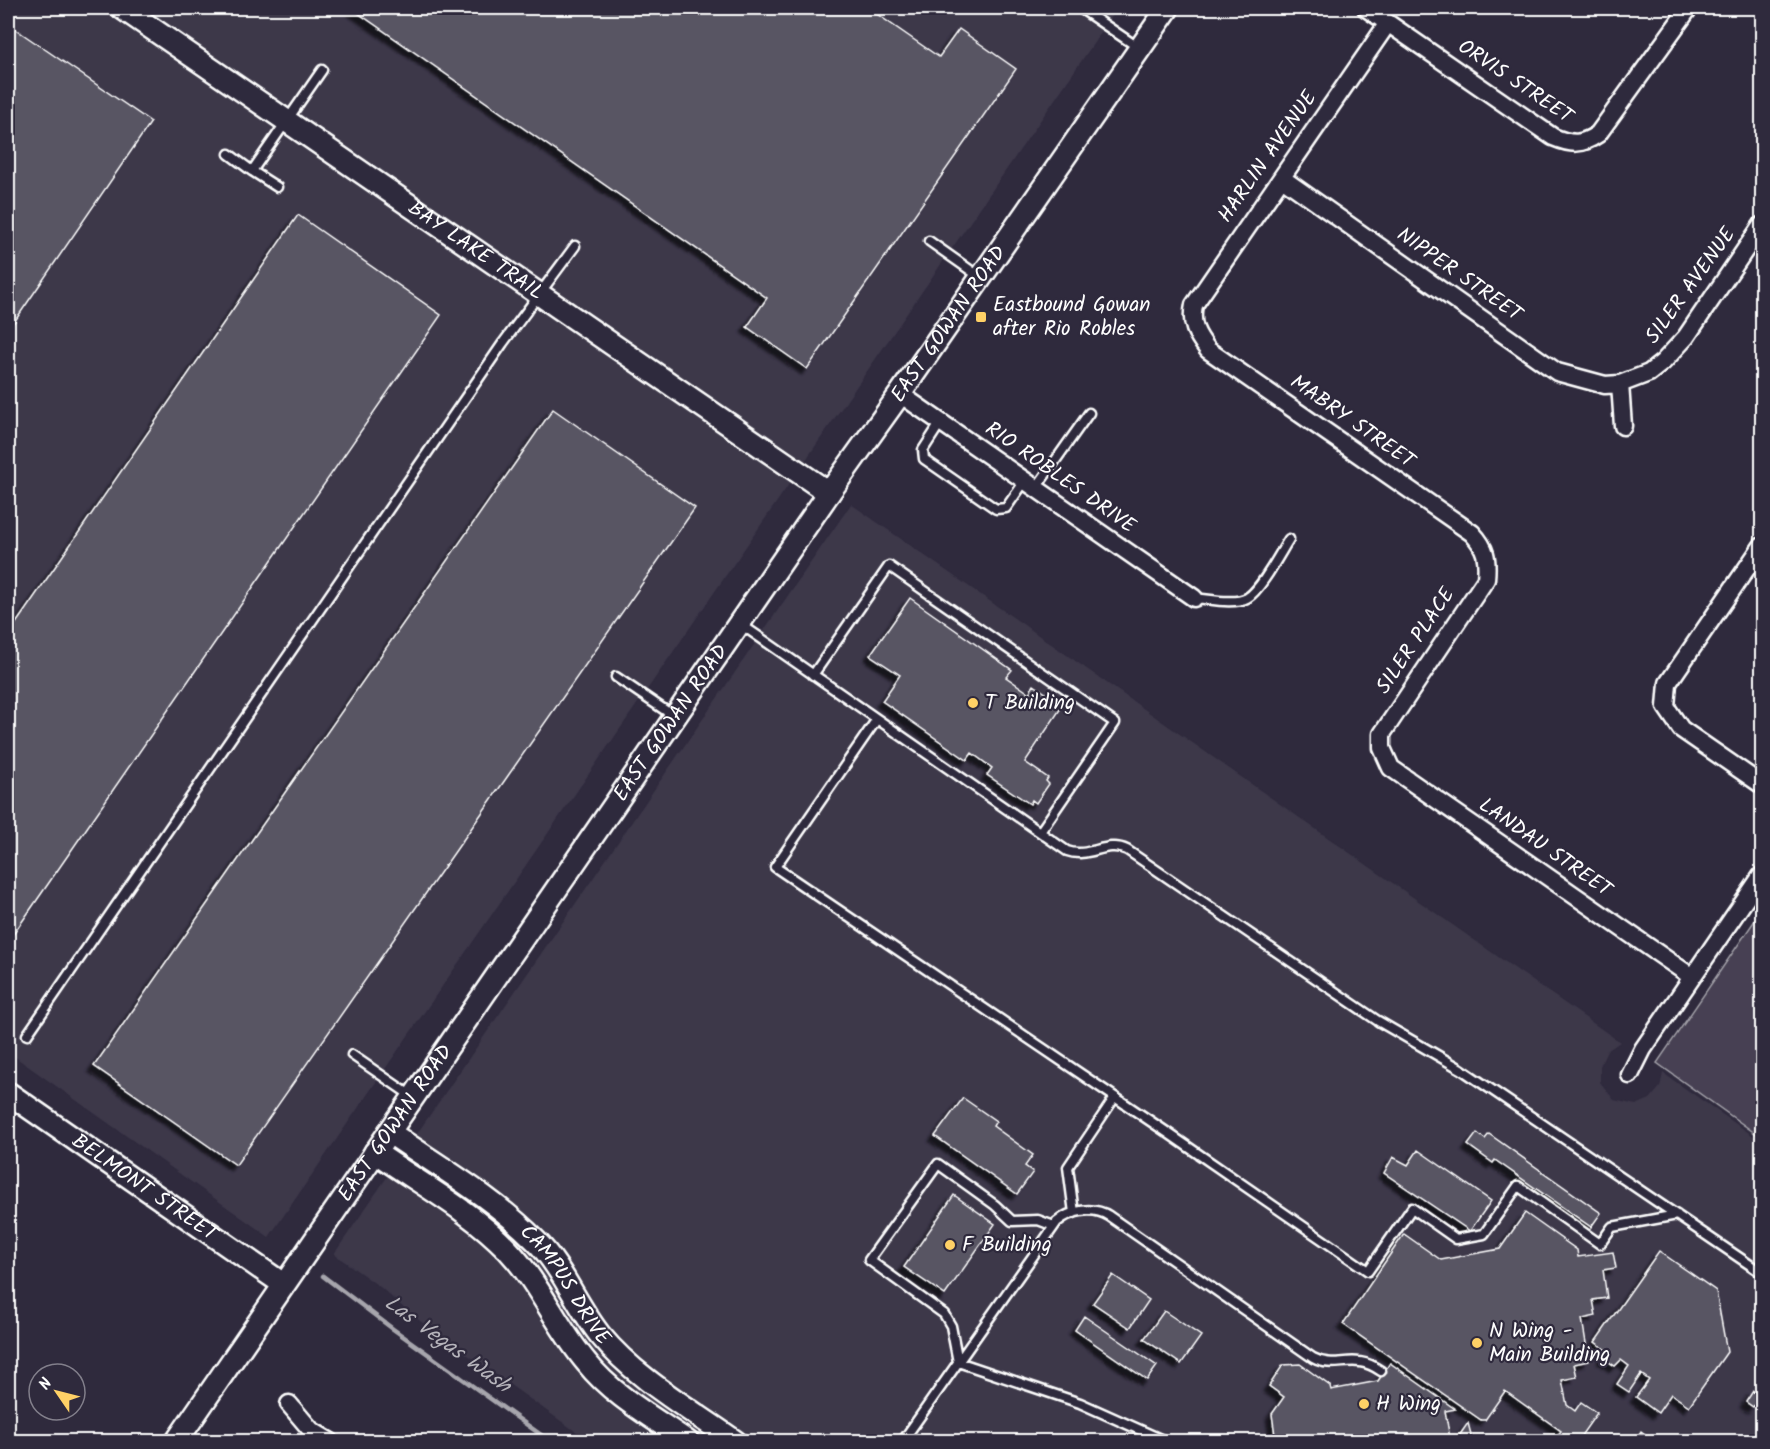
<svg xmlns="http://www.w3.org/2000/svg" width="1770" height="1449" font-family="Kalam,sans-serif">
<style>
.built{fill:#3c3749}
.green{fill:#464152;stroke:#a2a0a8;stroke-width:1.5}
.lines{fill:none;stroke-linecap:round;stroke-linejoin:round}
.stream{stroke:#a7a6ad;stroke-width:4.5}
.building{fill:#595564;stroke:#fff;stroke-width:1.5;filter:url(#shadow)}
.service-casing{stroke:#fff;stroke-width:13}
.minor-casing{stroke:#fff;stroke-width:21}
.tertiary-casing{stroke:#fff;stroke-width:26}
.service{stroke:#2f2a3d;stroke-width:8}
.minor{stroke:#2f2a3d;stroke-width:16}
.tertiary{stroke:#2f2a3d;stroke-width:21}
.poi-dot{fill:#ffd166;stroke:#2f2a3d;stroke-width:2}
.labels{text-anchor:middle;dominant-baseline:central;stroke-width:4.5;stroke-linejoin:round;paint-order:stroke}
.street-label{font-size:21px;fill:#fff;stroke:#2f2a3d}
.poi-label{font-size:21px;fill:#fff;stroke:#2f2a3d;text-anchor:start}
.water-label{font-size:22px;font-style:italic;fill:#b6b4bb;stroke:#2f2a3d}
</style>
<defs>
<filter id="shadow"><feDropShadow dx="-5.5" dy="5.5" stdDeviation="1.5" flood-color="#0009"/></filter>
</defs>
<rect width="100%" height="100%" fill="#2f2a3d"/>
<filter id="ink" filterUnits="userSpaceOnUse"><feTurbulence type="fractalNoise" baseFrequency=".0167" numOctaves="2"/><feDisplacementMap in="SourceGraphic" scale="12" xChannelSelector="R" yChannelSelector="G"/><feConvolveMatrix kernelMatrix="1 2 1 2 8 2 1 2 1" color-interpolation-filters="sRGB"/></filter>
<g filter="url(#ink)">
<path class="built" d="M 8,8 L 1118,8 L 269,1237 L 8,1052 Z
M 851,504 L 1620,1042 L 1607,1051 L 1600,1066 L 1600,1082 L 1614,1100 L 1636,1105 L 1650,1099 L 1660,1087 L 1663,1073 L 1762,1142 L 1762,1441 L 589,1441 L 413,1316 L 380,1287 L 334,1254 Z"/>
<path class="green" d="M 1762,910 L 1762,1138 L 1657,1063 Z"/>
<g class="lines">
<path class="stream" d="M 323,1276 L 393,1329 L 551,1442"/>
</g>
<path class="building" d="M 351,8 L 868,8 L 939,57 L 959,29 L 1016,69 L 807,369 L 747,327 L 767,298 Z
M 8,24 L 151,122 L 8,331 Z
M 298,215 L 441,315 L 8,942 L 8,635 Z
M 553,409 L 695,508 L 236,1165 L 94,1066 Z
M 910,598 L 1012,670 L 1006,677 L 1029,693 L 1034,685 L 1063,705 L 1025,762 L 1048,778 L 1046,781 L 1049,784 L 1036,803 L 1032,800 L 1030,804 L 987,775 L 992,768 L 972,753 L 967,760 L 882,701 L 900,675 L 870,655 Z
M 963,1098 L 996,1121 L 993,1126 L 1033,1155 L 1025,1166 L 1033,1172 L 1017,1194 L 935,1136 Z
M 1477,1133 L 1485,1139 L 1489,1134 L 1601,1213 L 1591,1227 L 1495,1160 L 1493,1163 L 1468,1145 Z
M 1418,1150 L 1491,1201 L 1470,1231 L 1384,1173 L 1393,1157 L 1408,1165 Z
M 954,1195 L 995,1224 L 945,1295 L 904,1267 Z
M 1525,1213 L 1577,1250 L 1578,1257 L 1613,1252 L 1616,1268 L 1603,1270 L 1607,1298 L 1593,1300 L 1596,1316 L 1582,1319 L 1589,1361 L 1574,1364 L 1577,1377 L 1562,1380 L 1567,1405 L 1575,1411 L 1581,1402 L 1597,1413 L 1580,1437 L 1586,1442 L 1553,1442 L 1561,1431 L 1505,1391 L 1485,1420 L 1481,1420 L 1343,1324 L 1404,1234 L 1441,1260 L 1500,1249 Z
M 1659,1251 L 1716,1291 L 1727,1352 L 1689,1406 L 1671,1394 L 1658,1413 L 1636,1397 L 1649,1380 L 1641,1374 L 1629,1392 L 1617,1384 L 1629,1366 L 1621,1360 L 1615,1366 L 1603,1358 L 1606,1350 L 1595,1342 Z
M 1113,1275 L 1149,1300 L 1130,1328 L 1093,1303 Z
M 1164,1311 L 1201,1336 L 1181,1364 L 1144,1339 Z
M 1084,1316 L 1157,1366 L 1147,1380 L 1075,1330 Z
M 1390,1363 L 1455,1409 L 1445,1411 L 1450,1438 L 1459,1436 L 1468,1423 L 1473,1442 L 1276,1442 L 1272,1414 L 1284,1397 L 1269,1386 L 1283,1365 L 1300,1364 L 1330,1386 L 1331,1390 L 1378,1381 Z
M 1753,1391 L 1761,1396 L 1753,1407 L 1746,1402 Z
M 1641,1431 L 1656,1442 L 1634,1442 Z"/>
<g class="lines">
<defs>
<path id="service" d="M 1080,8 L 1139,48
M 229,154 L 252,171
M 277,187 L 252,171 L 322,70
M 929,241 L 980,277
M 941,422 L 923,450 L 924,459 L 996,509 L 1006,508 L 1025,481
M 1036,488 L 1089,413
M 1194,598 C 1209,599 1234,605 1247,598 C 1261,590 1280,553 1289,539
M 739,623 L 1067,851 C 1089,859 1106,840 1127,850 L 1378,1021 L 1461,1069 L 1762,1273
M 813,675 L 889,566 L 1115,723 L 1040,832
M 616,677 L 675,717
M 877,719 L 775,867 L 1168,1133 L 1368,1271 L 1412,1208 L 1456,1239 L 1484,1234 L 1518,1186 L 1600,1244 L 1612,1227 L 1677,1215
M 27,1035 L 503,343 L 575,246
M 352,1055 L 413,1097
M 1074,1213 L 1068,1167 L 1115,1097
M 1054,1226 L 1038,1220 L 1012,1221 L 995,1205 L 938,1164 L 869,1260 L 944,1314 L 951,1326 L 958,1362 L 1080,1403 L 1167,1442
M 902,1442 L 1057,1222 C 1071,1210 1093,1206 1109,1216 L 1313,1358 C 1337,1371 1353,1351 1381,1371"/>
<path id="minor" d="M 1366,8 L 1553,137 C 1572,145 1582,145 1598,134 L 1689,8
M 1388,23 L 1194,305 C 1190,324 1196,334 1208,350 L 1472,533 C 1486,548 1488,558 1486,579 L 1382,734 L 1382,748 L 1391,768 L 1692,977
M 1282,178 L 1557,372 L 1605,385 L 1620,384 L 1649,373 L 1663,362 L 1686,337 L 1762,225
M 1620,384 L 1623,426
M 900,394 L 1194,598
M 1762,546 L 1668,683 L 1666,707 L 1681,729 L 1762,785
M 1630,1075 L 1643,1049 L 1762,875
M 289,1404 L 311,1430 L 331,1442"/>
<g id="tertiary">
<path id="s1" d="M 122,8 L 829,493"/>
<path id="s2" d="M 8,1093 L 283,1284"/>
<path id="s3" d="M 389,1132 C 438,1166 494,1198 536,1241 C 563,1268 576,1305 600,1335 C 636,1379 690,1409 736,1442"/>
<path d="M 375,1152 C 419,1183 471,1211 508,1250 C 540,1284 557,1328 587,1363 C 613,1396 654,1418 688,1442"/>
<path id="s4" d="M 176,1442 L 829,493 L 900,394 L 1168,8"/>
</g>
</defs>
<use href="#service" class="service-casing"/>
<use href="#minor" class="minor-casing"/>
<use href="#tertiary" class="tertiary-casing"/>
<use href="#service" class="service"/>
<use href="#minor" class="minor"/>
<use href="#tertiary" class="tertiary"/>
</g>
</g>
<g class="poi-dot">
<rect x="975" y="311" width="12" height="12" rx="3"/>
<circle cx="973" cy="703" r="6"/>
<circle cx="950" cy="1245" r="6"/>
<circle cx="1477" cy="1343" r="6"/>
<circle cx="1364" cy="1404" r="6"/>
</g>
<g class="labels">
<g class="street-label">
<text transform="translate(1515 82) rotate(34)">ORVIS STREET</text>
<text transform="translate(1268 157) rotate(-55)">HARLIN AVENUE</text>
<text stroke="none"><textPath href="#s1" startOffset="429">BAY LAKE TRAIL</textPath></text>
<text transform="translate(1459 275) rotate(35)">NIPPER STREET</text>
<text transform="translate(1691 286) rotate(-54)">SILER AVENUE</text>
<text stroke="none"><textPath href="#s4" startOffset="1359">EAST GOWAN ROAD</textPath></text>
<text transform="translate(1352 422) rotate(35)">MABRY STREET</text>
<text transform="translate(1060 478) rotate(35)">RIO ROBLES DRIVE</text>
<text transform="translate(1416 641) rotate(-56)">SILER PLACE</text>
<text stroke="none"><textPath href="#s4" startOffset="873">EAST GOWAN ROAD</textPath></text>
<text transform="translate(1545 848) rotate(35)">LANDAU STREET</text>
<text stroke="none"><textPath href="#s4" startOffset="387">EAST GOWAN ROAD</textPath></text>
<text stroke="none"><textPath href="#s2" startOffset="166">BELMONT STREET</textPath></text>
<text stroke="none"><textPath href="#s3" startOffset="236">CAMPUS DRIVE</textPath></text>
</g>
<g class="poi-label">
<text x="993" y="305">Eastbound Gowan<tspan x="993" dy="24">after Rio Robles</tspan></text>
<text x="985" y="703">T Building</text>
<text x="962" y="1245">F Building</text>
<text x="1489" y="1331">N Wing -<tspan x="1489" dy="24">Main Building</tspan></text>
<text x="1376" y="1404">H Wing</text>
</g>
<g class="water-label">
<text transform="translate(447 1345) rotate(36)">Las Vegas Wash</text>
</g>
</g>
<rect width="1770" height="1449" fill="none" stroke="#2f2a3d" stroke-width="30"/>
<rect x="15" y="15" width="1740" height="1419" fill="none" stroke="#fff" stroke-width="2" filter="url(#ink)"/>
<g transform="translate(57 1392) rotate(305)"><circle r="28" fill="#2f2a3d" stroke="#827f8b" stroke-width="1.5"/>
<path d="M0-4.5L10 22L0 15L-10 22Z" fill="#ffd166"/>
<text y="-9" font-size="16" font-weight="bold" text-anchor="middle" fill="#ffffff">N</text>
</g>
</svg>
